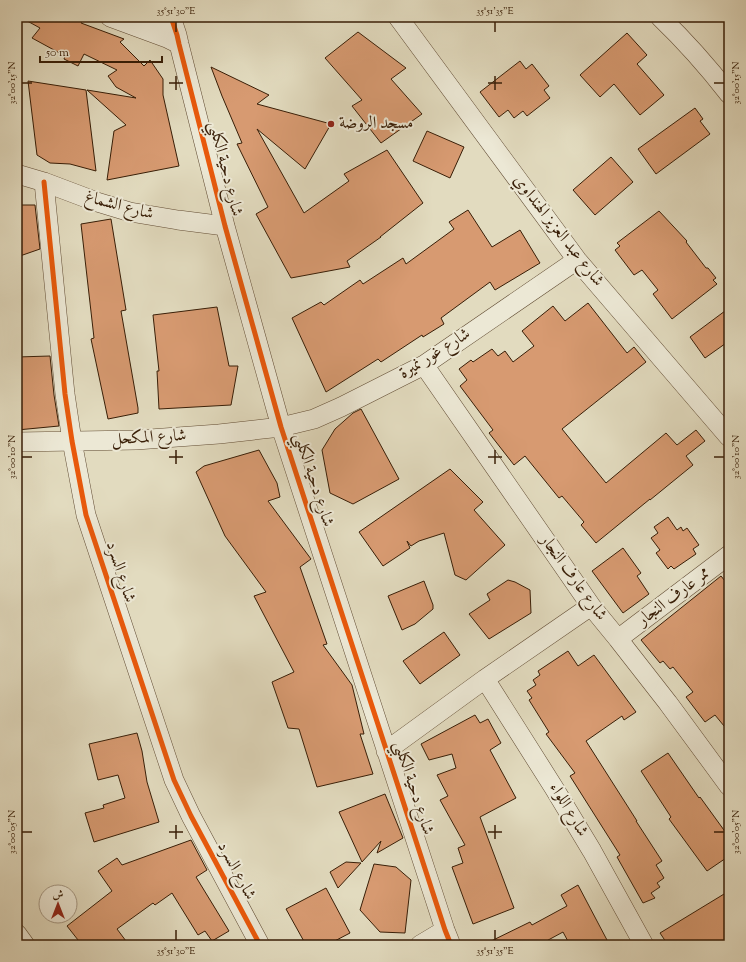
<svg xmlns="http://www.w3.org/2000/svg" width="746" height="962" font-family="'Sorts Mill Goudy',Amiri,serif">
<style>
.building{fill:#d79a71;stroke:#381e07}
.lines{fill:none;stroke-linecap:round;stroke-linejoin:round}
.minor-casing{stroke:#624d35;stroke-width:20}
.minor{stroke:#ece8d5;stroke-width:19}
.cycleway-casing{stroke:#ece8d5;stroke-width:8}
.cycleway{stroke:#e8590c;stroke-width:5}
.ticks{fill:none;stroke:#381e07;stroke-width:1.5}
.poi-dot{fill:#8f2418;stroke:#ece8d5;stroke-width:1.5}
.labels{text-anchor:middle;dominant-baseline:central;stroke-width:4;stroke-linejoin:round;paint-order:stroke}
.poi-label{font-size:17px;fill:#381e07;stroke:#ece8d5;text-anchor:start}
.street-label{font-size:17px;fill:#381e07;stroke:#ece8d5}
.neatline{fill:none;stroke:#381e07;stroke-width:1.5}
.ticks-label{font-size:10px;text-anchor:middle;fill:#381e07}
</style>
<rect width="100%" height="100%" fill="#e2dbbf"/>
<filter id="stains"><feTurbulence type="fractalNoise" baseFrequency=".005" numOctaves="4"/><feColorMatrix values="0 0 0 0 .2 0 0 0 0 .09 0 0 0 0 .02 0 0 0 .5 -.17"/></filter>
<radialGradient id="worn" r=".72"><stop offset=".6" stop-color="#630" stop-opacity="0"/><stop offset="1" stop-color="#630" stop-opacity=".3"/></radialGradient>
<path class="building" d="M 20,17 L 85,17 L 81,23 L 124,39 L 120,42 L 144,66 L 150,60 L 163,79 L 163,95 L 179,166 L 107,180 L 114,131 L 126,125 L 87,90 L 136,98 L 116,87 L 108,76 L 117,70 L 84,54 L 78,66 L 64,59 L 65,56 L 32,38 L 40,28 Z
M 358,32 L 406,68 L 391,79 L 422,114 L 381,143 L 352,106 L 362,100 L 325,58 Z
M 627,33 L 647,55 L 637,64 L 664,95 L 640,115 L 614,84 L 600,97 L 580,75 Z
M 520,61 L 526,69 L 532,64 L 549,86 L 544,90 L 550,98 L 527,116 L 523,111 L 514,118 L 508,110 L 499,117 L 480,92 Z
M 211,67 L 269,95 L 257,104 L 331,124 L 305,169 L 257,129 L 304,213 L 349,181 L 344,174 L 387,150 L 423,203 L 380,237 L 381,237 L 347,261 L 350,267 L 291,278 L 256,214 L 268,207 L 237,144 L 242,143 L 222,96 Z
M 28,81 L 86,90 L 96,171 L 70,164 L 50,163 L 37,155 Z
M 695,108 L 703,119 L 700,121 L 710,134 L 656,174 L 638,149 Z
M 427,131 L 464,147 L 450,178 L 413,161 Z
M 611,157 L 633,182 L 595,215 L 573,190 Z
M 17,205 L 35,205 L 40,249 L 17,257 Z
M 468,210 L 492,247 L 520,230 L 540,263 L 495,290 L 490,282 L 441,318 L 444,324 L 423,337 L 422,335 L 381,362 L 378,359 L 326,392 L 292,318 L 321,302 L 324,305 L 360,280 L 363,284 L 403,258 L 406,264 L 454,229 L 449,222 Z
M 659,211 L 687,241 L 686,242 L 706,268 L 708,268 L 716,278 L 713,280 L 717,284 L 672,319 L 653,294 L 658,290 L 642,270 L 634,275 L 615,250 L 620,246 L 617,243 Z
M 111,219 L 126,310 L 121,311 L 138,408 L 138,413 L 108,419 L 91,339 L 94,338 L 81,224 Z
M 588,303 L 627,353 L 634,347 L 646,362 L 562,429 L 606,483 L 666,433 L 677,445 L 696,430 L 705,441 L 686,456 L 693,465 L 650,500 L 650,499 L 596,543 L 581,525 L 584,522 L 562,496 L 559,498 L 525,456 L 514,465 L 489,433 L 493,430 L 460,386 L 467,380 L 459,369 L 471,360 L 473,362 L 492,349 L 498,356 L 505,351 L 513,362 L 534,346 L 522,331 L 553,306 L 565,321 Z
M 217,307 L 229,366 L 238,366 L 231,405 L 159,409 L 157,371 L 159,371 L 153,315 Z
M 729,308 L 729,341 L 705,358 L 690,337 Z
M 50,356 L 54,395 L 59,426 L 17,430 L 17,357 Z
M 361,409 L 399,479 L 353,504 L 330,493 L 322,450 L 335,429 L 353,413 Z
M 259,450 L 277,483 L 280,497 L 268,501 L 311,559 L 300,567 L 327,644 L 323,645 L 352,685 L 364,734 L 360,734 L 373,774 L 317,787 L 299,729 L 288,728 L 272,682 L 294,672 L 254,596 L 266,592 L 225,536 L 196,472 L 204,466 Z
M 450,469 L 483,502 L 474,510 L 505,545 L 466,580 L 455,575 L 444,533 L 419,541 L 411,546 L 407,541 L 410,548 L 383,566 L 359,532 Z
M 668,517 L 677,530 L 681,527 L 683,531 L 687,528 L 699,545 L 693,549 L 696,554 L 674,569 L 671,566 L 668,569 L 656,553 L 660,550 L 651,538 L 658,533 L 654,527 Z
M 623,548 L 641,573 L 637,576 L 649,594 L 623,613 L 592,571 Z
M 721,576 L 729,586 L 729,732 L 715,715 L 705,722 L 686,697 L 693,692 L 673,667 L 670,669 L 663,661 L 660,663 L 641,640 Z
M 508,580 L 515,582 L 530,590 L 531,613 L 489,639 L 469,614 L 490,600 L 487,594 Z
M 424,581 L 433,605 L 433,609 L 415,624 L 402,630 L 388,596 Z
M 444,632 L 460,655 L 420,684 L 403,661 Z
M 568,651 L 578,666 L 594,655 L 636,712 L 624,720 L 622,716 L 586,741 L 637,821 L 636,821 L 662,861 L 656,865 L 664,878 L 657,883 L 660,887 L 651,893 L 655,898 L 643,903 L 617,857 L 620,855 L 570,776 L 575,773 L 546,734 L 549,732 L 529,700 L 532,698 L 527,691 L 536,685 L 533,680 L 540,675 L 538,671 Z
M 475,715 L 480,723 L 488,719 L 501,743 L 490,750 L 516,798 L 480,817 L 514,908 L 473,924 L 452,867 L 463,863 L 458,848 L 465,845 L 440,800 L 448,796 L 437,775 L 456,768 L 452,754 L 429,760 L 421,744 Z
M 137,733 L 142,751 L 147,782 L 159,822 L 94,842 L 85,813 L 104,808 L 103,805 L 125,798 L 118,775 L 98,780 L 89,744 Z
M 668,753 L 699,798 L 700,797 L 729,837 L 729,856 L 707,871 L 669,819 L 671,817 L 641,771 Z
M 385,794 L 403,838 L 377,853 L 381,841 L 362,862 L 339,812 Z
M 191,840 L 207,870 L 196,877 L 229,931 L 212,941 L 205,931 L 198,935 L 172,893 L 155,905 L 153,903 L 117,929 L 129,945 L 82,945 L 67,926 L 112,891 L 98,871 L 117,858 L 122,865 Z
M 346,862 L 361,863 L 338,888 L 330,872 Z
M 374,864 L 396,867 L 411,880 L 405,933 L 380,932 L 360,910 Z
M 578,885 L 607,940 L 599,945 L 570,945 L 563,932 L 539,945 L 483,945 L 530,922 L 532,925 L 567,906 L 561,895 Z
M 326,888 L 350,933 L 327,945 L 306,945 L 286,909 Z
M 729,891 L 729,945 L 668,945 L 660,933 Z"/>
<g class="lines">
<defs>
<path id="minor" d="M 110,17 L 167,38 L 179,44
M 151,17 L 173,26
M 171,17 L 177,35 L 179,44 L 225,226 L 281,427 L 445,930 L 451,945
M 398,17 L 577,260 L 729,437
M 660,17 C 685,41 708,67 729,94
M 17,174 L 44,182 L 97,202 L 130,212 L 178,220 L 225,226
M 44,182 L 65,394 L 72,441 L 86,515 L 174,780 L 191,816 L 260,945
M 424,365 L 591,606 L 618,639 L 668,703 L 729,786
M 17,442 L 136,440 L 219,434 L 281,427 L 314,419 L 341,407 L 424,365 L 577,260
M 618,639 L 729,555
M 485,679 L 554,788 L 592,851 L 644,945
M 386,751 L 485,679 L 591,606
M 17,934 L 25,945
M 420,945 L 445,930"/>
</defs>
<use href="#minor" class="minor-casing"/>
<use href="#minor" class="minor"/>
<defs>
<path id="cycleway" d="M 171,17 L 177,35 L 179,44 L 225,226 L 281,427 L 445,930 L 451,945
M 44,182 L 65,394 L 72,441 L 86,515 L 174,780 L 191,816 L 260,945"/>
</defs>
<use href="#cycleway" class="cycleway-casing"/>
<use href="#cycleway" class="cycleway"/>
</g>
<path class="ticks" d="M 176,22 L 176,32M 495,22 L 495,32M 176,76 L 176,90M 495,76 L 495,90M 22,83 L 32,83M 169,83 L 183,83M 488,83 L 502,83M 714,83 L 724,83M 176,450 L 176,464M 495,450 L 495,464M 22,457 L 32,457M 169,457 L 183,457M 488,457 L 502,457M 714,457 L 724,457M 176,825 L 176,839M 495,825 L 495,839M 22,832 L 32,832M 169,832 L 183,832M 488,832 L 502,832M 714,832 L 724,832M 176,930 L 176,940M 495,930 L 495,940"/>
<circle class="poi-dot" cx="331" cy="124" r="4"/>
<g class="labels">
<g class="poi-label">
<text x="339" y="124">مسجد الروضة</text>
</g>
<g class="street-label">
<text transform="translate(225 169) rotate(76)">شارع دحية الكلبي</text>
<text transform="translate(119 206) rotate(15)">شارع الشماغ</text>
<text transform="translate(558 231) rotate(52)">شارع عبد العزيز الهنداوي</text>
<text transform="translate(435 354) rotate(-32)">شارع غور نميرة</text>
<text transform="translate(149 438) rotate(-3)">شارع المكحل</text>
<text transform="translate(313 480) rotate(72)">شارع دحية الكلبي</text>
<text transform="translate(120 572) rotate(72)">شارع السرد</text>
<text transform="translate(573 578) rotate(54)">شارع عارف النجار</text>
<text transform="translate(674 597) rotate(-37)">ممر عارف النجار</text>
<text transform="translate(413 788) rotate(72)">شارع دحية الكلبي</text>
<text transform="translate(568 810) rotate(59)">شارع اللواء</text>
<text transform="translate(236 871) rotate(62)">شارع السرد</text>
</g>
</g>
<rect width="746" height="962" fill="none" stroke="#e2dbbf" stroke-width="44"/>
<g transform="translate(58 904)"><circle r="19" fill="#ece8d5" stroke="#a49783"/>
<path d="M0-3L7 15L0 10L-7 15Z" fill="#8f2418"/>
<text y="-6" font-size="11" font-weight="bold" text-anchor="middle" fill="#381e07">ش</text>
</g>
<path d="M40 56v6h122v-6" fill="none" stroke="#381e07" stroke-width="2"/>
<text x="46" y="56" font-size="12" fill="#381e07" stroke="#ece8d5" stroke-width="3" paint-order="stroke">50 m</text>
<rect x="22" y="22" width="702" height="918" class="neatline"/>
<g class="ticks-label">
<text x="176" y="14">35°51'30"E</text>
<text x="495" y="14">35°51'35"E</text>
<text transform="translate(11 83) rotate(-90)" y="4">32°00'15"N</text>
<text transform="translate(735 83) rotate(-90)" y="4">32°00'15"N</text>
<text transform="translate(11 457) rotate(-90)" y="4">32°00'10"N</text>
<text transform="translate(735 457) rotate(-90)" y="4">32°00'10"N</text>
<text transform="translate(11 832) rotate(-90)" y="4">32°00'05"N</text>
<text transform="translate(735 832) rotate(-90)" y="4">32°00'05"N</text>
<text x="176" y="954">35°51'30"E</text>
<text x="495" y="954">35°51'35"E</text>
</g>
<rect width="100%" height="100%" filter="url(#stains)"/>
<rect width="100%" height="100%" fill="url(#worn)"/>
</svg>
